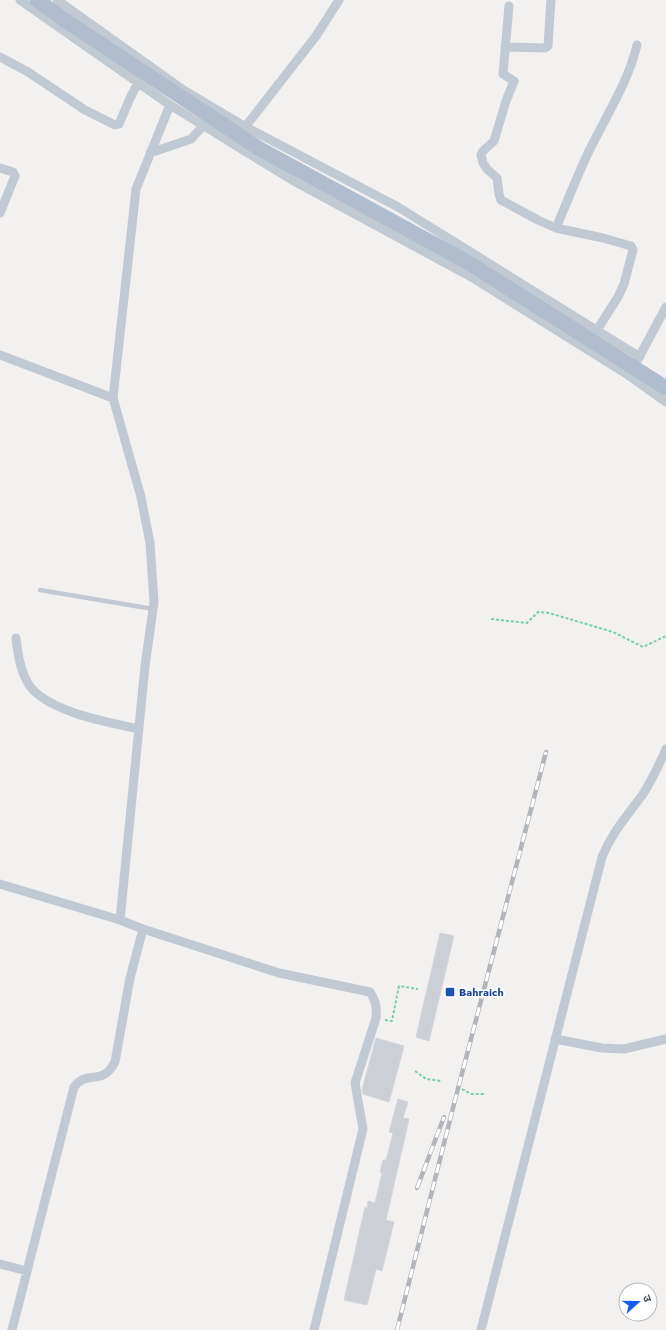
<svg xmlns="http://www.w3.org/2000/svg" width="666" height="1330" font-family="Jost,'Noto Sans Devanagari',sans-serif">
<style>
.building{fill:#cccfd5;stroke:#d4d6dc}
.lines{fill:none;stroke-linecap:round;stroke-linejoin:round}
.path{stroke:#75d0ab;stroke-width:2;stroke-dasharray:3 2;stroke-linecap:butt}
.lane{stroke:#c1c9d2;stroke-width:4.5}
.street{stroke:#c1c9d2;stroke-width:9}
.primary{stroke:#afbdcf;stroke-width:15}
.rail-casing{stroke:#b2b5bb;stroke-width:4.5}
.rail{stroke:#fff;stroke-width:3;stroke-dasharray:9;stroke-linecap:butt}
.primary-bridge{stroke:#afbdcf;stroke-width:15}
.transit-dot{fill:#1a4fb4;stroke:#fff;stroke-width:1.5}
.labels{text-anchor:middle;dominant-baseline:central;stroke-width:3.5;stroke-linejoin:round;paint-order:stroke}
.transit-label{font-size:11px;font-weight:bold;fill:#164399;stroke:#fff;text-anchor:start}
</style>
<rect width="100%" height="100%" fill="#f3f0f0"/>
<path class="building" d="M 440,933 L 454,936 L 429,1041 L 416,1037 Z
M 376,1038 L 404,1046 L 389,1102 L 363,1094 L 362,1090 Z
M 398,1099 L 408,1102 L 403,1118 L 409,1119 L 386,1220 L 394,1222 L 382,1271 L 376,1269 L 367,1305 L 344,1300 L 365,1207 L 367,1208 L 368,1201 L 375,1203 L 382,1173 L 380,1172 L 383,1160 L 386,1160 L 393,1133 L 389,1132 Z"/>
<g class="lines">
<path class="path" d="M 491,619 L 527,623 L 538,612 L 549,613 L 613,632 L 643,647 L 666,636
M 385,1020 L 392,1021 L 399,986 L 418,989
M 415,1071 L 426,1079 L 441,1081
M 462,1089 L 471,1094 L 486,1094"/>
<path class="lane" d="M 40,590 L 153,609"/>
<path class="street" d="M 20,0 L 170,105 L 292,180 L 473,278 L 628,375 L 666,402
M 57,0 L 182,89 L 246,127 L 398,207 L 640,357
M 509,6 L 503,74 L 514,81 L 506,101 L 494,141 L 483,151 L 481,155 L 483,163 L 487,169 L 497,178 L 499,194 L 501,200 L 538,220 L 556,228 L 603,238 L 631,246 L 633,250 L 624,284 L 618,297 L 597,330
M 505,47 L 545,48 L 548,46 L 551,0
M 0,57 L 28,72 L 85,110 L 115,125 L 119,124 L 131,96 L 138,83
M 242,131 L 316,36 L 339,0
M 150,153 L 191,139 L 203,126
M 0,168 L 13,172 L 15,176 L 0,213
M 556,228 C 567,202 577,176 589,151 C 606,116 628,83 637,45
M 0,355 L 113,398
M 637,361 L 666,307
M 16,638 C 18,655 20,670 29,685 C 48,712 108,722 139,729
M 0,884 L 120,920 L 145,666 L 154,602 L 150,543 L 141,497 L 113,398 L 136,189 L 170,105
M 120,920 L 143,929 L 279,973 L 370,992 C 376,1001 377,1008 376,1018 L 355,1083 L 363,1129 L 314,1330
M 555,1039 L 602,1048 L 624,1049 L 666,1039
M 0,1264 L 27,1271
M 12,1330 L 74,1087 C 87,1069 102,1087 115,1062 L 130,978 L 143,929
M 481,1330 L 602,857 C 612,832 628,815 643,794 C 652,780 659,765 666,749"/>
<path class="primary" d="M 37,0 L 66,21"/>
<defs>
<path id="rail" d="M 417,1188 L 444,1117
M 397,1330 L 454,1104 L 546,752"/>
</defs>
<use href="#rail" class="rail-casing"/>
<use href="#rail" class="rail"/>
<path class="primary-bridge" d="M 66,21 L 260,149 L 469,263 L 666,388"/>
</g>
<rect class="transit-dot" x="445" y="987" width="10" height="10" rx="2"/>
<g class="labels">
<g class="transit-label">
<text x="459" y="992">Bahraich</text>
</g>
</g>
<g transform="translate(638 1302) rotate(69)"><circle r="19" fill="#ffffff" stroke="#b5babf"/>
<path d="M0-3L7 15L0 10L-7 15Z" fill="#145fe9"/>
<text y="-6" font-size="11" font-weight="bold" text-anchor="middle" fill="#47525e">उ</text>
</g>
</svg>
